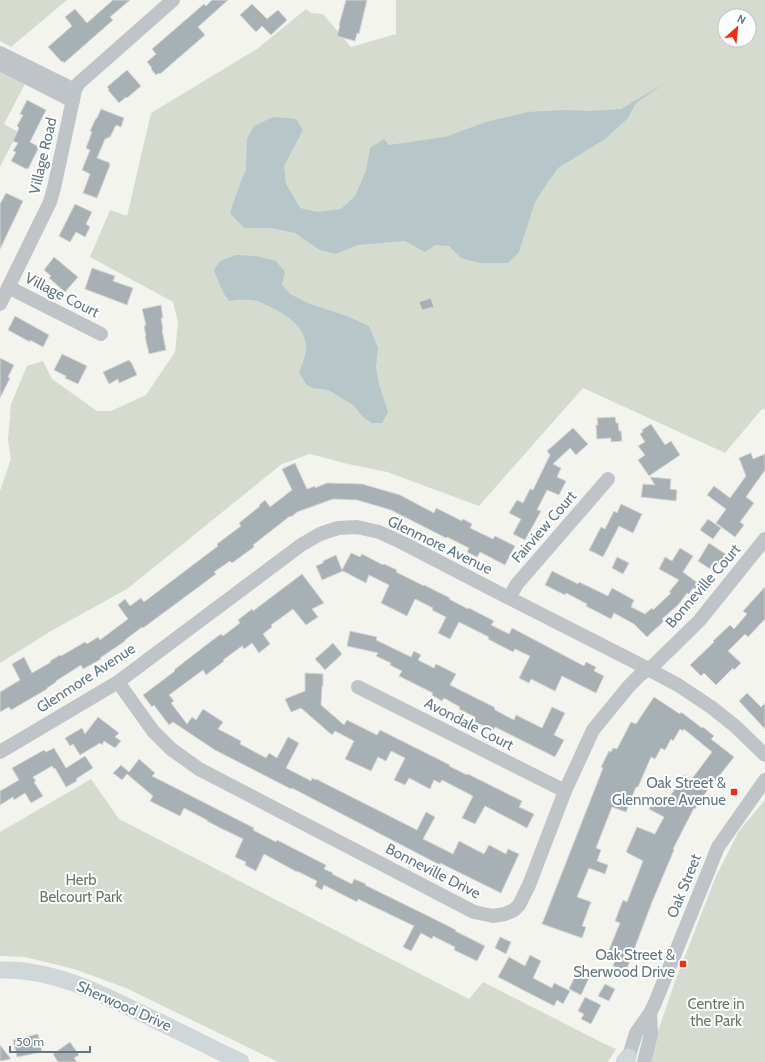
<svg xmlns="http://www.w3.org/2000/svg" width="765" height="1062" font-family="Cabin,sans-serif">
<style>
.green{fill:#d6dbd0;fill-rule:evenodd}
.water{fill:#b6c6c9}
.building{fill:#a7b1b5;stroke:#d5d5d2}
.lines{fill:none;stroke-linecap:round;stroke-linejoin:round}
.minor{stroke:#bec4c7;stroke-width:14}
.major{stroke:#d0d7da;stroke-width:17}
.poi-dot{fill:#ef2d15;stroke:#fff;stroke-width:1.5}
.labels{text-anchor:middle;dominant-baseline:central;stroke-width:4;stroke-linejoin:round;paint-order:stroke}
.street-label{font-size:15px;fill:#617883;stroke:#fff}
.poi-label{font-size:15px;fill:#617883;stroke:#fff;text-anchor:end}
.park-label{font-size:15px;fill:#687960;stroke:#fff}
</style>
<rect width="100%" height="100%" fill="#f4f4ef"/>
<path class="green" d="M 0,0 L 67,0 L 11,47 L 0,41 Z
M 396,0 L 765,0 L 765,410 L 762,409 L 725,453 L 583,388 L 479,506 L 387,472 L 348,464 L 310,454 L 282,464 L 127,589 L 51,631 L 0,663 L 0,491 L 11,459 L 8,440 L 11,404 L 27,366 L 43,361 L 52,379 L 97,411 L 111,411 L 146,395 L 175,352 L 178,323 L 173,302 L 90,257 L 110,210 L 127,216 L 151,113 L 257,49 L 306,9 L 311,13 L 323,14 L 351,47 L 396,34 ZM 725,16 L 749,16 L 749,40 L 725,40 Z
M 0,67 L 27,80 L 4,124 L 18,132 L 0,167 Z
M 91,779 L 119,819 L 469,999 L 483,982 L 603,1043 L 616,1049 L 608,1062 L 278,1062 L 126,988 L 74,969 L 25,957 L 0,956 L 0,832 Z
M 765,800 L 765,1062 L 651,1062 L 655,1040 L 673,987 L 716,876 L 739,831 Z"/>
<path class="water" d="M 665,83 L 636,103 L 628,118 L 605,139 L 558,168 L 546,185 L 535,202 L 519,252 L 508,263 L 480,263 L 461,258 L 449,246 L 435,245 L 425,252 L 405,241 L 357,245 L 336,254 L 320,250 L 295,233 L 271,228 L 244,228 L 230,213 L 241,181 L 246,170 L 247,139 L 254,126 L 273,117 L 296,119 L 303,130 L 284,166 L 286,184 L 300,208 L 318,212 L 341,209 L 355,196 L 366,171 L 370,148 L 384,139 L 389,145 L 445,137 L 486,122 L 528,112 L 563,110 L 592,111 L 621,109 Z
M 236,255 L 256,256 L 276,261 L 285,272 L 282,285 L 290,294 L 310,304 L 347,316 L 369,326 L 378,348 L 376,367 L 379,384 L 388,412 L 382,423 L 372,423 L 363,417 L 353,405 L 335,394 L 328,390 L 312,388 L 306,384 L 299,372 C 302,365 306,356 306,348 C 307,327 285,314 269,306 C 265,305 261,302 257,301 C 248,299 238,300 229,301 L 224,294 L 214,271 C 219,259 225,259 236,255 Z"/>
<path class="building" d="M 113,0 L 130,0 L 110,17 L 113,20 L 64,63 L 63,61 L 62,62 L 48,47 L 72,26 L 65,17 L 75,9 L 87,23 Z
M 212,0 L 228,0 L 198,27 L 205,35 L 160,74 L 159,73 L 156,75 L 151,69 L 152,68 L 147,62 L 156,54 L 152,49 L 204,4 L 206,6 Z
M 346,0 L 367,0 L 359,34 L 357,33 L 355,41 L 337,36 L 340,26 L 339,25 Z
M 252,4 L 267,19 L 278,10 L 287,20 L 271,35 L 262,26 L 256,32 L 240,15 Z
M 127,70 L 141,86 L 127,98 L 126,97 L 119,103 L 108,90 L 109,89 L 107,87 Z
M 27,100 L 46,110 L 30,142 L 39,147 L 28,169 L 26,168 L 26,169 L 11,161 L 16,152 L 13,151 L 18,143 L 13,141 L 19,128 L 17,126 L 23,115 L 20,114 Z
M 101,109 L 124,118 L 121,127 L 116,125 L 110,137 L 105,139 L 97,158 L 110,163 L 109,165 L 110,165 L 97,198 L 83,193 L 90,174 L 82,170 L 90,150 L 86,148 L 92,132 L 90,131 L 96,118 L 97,118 Z
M 6,193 L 23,201 L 0,249 L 0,204 Z
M 75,204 L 92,212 L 86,224 L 90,227 L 85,237 L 76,232 L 70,242 L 59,236 Z
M 54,257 L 78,277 L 65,292 L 49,278 L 51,276 L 44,270 Z
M 92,268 L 115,276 L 113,281 L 133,288 L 127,305 L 85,289 Z
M 431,298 L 434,307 L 422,310 L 419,302 Z
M 161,305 L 163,318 L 161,318 L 163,329 L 162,330 L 166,350 L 149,354 L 145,336 L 146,336 L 144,326 L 146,325 L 142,309 Z
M 15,316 L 49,335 L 43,347 L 30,340 L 30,342 L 8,330 Z
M 62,354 L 87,366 L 78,384 L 65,378 L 66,376 L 54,370 Z
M 0,358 L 14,365 L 8,377 L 10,378 L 0,398 Z
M 129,360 L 130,362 L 131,362 L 137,375 L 119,383 L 118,379 L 109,384 L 103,372 Z
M 615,417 L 616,423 L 618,423 L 619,431 L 621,431 L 622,441 L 611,442 L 611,438 L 597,439 L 596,425 L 598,425 L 597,418 Z
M 651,424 L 665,445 L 671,441 L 680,455 L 649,476 L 638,460 L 645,455 L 638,446 L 645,442 L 640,434 L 643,432 L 642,430 Z
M 573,428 L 588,444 L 576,455 L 570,448 L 553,464 L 561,468 L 557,477 L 566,481 L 559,495 L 547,490 L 537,510 L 541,511 L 525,540 L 513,534 L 521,519 L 509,513 L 517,500 L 523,503 L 530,489 L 533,490 L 550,455 L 547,451 Z
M 751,453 L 753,459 L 765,454 L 765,470 L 746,497 L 754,503 L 740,522 L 744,525 L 735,537 L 716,523 L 726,509 L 707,495 L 714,486 L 730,498 L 746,476 L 739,458 Z
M 295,463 L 307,489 L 315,486 L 315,488 L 327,483 L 362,484 L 400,495 L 434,513 L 436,508 L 462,521 L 463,519 L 472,524 L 470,528 L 493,539 L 495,536 L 515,546 L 505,565 L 480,552 L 477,557 L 467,552 L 469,548 L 447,537 L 446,538 L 391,510 L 357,500 L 333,499 L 297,512 L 291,517 L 290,516 L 253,545 L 254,547 L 232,563 L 230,561 L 214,572 L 216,574 L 143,628 L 142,627 L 125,640 L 125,641 L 100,658 L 101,659 L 83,669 L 81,665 L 56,681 L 56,682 L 47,688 L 47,689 L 11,710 L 9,707 L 0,712 L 0,692 L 20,680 L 12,664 L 24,657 L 32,673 L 51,662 L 50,661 L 60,655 L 61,656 L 85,642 L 87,644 L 98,637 L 100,640 L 128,619 L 118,605 L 125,599 L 130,606 L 141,598 L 144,602 L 218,546 L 217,544 L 241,526 L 239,523 L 260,506 L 259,505 L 265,500 L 270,507 L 292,490 L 282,469 Z
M 650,477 L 671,479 L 670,489 L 677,490 L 676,501 L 641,497 L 643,484 L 655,485 Z
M 621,504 L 642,514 L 633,533 L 619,526 L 603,557 L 589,550 L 601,527 L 605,529 L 614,511 L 617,513 Z
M 708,519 L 721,528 L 713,539 L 700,530 Z
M 709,543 L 727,555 L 721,565 L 718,564 L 717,566 L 713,564 L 710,569 L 698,561 Z
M 680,548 L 693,556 L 683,572 L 703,587 L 700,591 L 693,588 L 689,594 L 687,593 L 678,605 L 662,619 L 664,621 L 647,637 L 634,624 L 614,613 L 611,619 L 586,606 L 587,604 L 566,593 L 565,595 L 545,585 L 552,571 L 578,584 L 579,582 L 608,596 L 612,588 L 634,600 L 631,607 L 645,614 L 652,608 L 653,610 L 671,593 L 669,592 L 679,580 L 659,569 L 665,557 L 672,561 Z
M 351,553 L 360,557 L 362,554 L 383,565 L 384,564 L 397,570 L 396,572 L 424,586 L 424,585 L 450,598 L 449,599 L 468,609 L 469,608 L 494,621 L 491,625 L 509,634 L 512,628 L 584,666 L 586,662 L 596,667 L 594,671 L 604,676 L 596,693 L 562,676 L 555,691 L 531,679 L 529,683 L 519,678 L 530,656 L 515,649 L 513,652 L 488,639 L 489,637 L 459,622 L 450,639 L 438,633 L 446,617 L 432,610 L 433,608 L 415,599 L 407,616 L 381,603 L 389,585 L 369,575 L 366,583 L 343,571 L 322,580 L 316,566 L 323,563 L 323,561 L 336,555 L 342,570 Z
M 617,557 L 629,563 L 623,574 L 612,568 Z
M 302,574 L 324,603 L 312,609 L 318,617 L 306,625 L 293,609 L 271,625 L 272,627 L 263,634 L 270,644 L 259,653 L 252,643 L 244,649 L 242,646 L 223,660 L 224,661 L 206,675 L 203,670 L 169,695 L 174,701 L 171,703 L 187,724 L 192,717 L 196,720 L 203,709 L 223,722 L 218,729 L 241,741 L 240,744 L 266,758 L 269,753 L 277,758 L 288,737 L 299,743 L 286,768 L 311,781 L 312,778 L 316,780 L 316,779 L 417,830 L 426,812 L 435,817 L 423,839 L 453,854 L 459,841 L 484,854 L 489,845 L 506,854 L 508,849 L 519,854 L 501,893 L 440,863 L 440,865 L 292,788 L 291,789 L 215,750 L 173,722 L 169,725 L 154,705 L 152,707 L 143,695 L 175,671 L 174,670 L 210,642 L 221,634 L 223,636 L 240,623 L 238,620 L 252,609 L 253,611 Z
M 765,587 L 765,619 L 748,637 L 745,634 L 728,651 L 741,663 L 734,670 L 733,668 L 716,685 L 704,673 L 701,676 L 690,665 L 714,642 L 713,641 L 730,625 L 734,629 L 747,614 L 743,611 Z
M 350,631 L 377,637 L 376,640 L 411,657 L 414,651 L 421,655 L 418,660 L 434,668 L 436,664 L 456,674 L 450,685 L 494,707 L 495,710 L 514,720 L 516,715 L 542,728 L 552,707 L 565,713 L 554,735 L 564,740 L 555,757 L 495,727 L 493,730 L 473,721 L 475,717 L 459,709 L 460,707 L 444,698 L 442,701 L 432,695 L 433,693 L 399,676 L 402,671 L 390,665 L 391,663 L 376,656 L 378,653 L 347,646 Z
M 333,643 L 342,654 L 325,670 L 315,659 Z
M 305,673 L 323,674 L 323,686 L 322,686 L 321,705 L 344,725 L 347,720 L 377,735 L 380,730 L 450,765 L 449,766 L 467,775 L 468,774 L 522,801 L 519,807 L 534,814 L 527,828 L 485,806 L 475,824 L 462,818 L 473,796 L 442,780 L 440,783 L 434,780 L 430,789 L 409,778 L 405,785 L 394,780 L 405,758 L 391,751 L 386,761 L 378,757 L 371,771 L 345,759 L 354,741 L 335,731 L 332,735 L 301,708 L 291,712 L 285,699 L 305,691 Z
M 747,693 L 761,707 L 765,703 L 765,729 L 739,701 Z
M 654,697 L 680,714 L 681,712 L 702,728 L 703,727 L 714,736 L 711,739 L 734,757 L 713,784 L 712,783 L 695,809 L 694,808 L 673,849 L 674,850 L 652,902 L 626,971 L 613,966 L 615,961 L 606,957 L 620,923 L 615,921 L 623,900 L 627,902 L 643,861 L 626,852 L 637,827 L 655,834 L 664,817 L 649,809 L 655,798 L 665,804 L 684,775 L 691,780 L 712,752 L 684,729 L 683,731 L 680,729 L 673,741 L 671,739 L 665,750 L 661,748 L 655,759 L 651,757 L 638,787 L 636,787 L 626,812 L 612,807 L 596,848 L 601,850 L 597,861 L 608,865 L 605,874 L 589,868 L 577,897 L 591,902 L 582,926 L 586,927 L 582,938 L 542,924 L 603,768 L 601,767 L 609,751 L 611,752 L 613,748 L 617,749 L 631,722 L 636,724 Z
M 98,717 L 119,733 L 115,737 L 121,741 L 115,748 L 104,741 L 102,745 L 100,743 L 80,755 L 73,744 L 70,746 L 65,738 L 82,728 L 85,734 Z
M 54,748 L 66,768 L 85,756 L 93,768 L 76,779 L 77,781 L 66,787 L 55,768 L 54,769 L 52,766 L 33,777 L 36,781 L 34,782 L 43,796 L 31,803 L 25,793 L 14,800 L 13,797 L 0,805 L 0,791 L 19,780 L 12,768 L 44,750 L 46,752 Z
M 139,759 L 155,773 L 152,776 L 254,828 L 253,830 L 276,842 L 277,840 L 326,865 L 324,869 L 333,873 L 332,874 L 352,884 L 354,879 L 366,884 L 365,885 L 426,915 L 456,930 L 455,931 L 485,946 L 477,961 L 454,950 L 455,947 L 433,936 L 432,939 L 421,933 L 411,951 L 403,947 L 414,926 L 358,899 L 357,902 L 324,885 L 322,890 L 315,886 L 317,881 L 297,871 L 297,872 L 264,854 L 256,871 L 245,865 L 246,862 L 235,857 L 243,839 L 225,830 L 224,830 L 207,821 L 207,820 L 184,808 L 180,816 L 150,801 L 153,796 L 127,774 L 122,780 L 113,773 L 121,765 L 129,772 Z
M 500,937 L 511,942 L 506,954 L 495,948 Z
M 530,955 L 541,961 L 533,978 L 552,988 L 554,983 L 570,991 L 563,1004 L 557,1000 L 554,1006 L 498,977 L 509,957 L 525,966 Z
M 577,972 L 589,978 L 581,995 L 569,989 Z
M 605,984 L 615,989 L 609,1001 L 598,996 Z
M 585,997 L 601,1005 L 591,1024 L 581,1019 L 584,1014 L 578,1011 Z
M 38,1034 L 42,1052 L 17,1057 L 13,1040 Z
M 70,1042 L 79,1055 L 74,1058 L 77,1062 L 58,1062 L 53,1054 Z
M 0,1045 L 11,1059 L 0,1061 Z"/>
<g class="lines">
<path class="minor" d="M 0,53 L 75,90
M 0,64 L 73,101
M 8,287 L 101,334
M 0,304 L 50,202 L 54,188 L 75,90 L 79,83 L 173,0
M 509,598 L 517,584 L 608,479
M 118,682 L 153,731 L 171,749 L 199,769 L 474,912 L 493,916 L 505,914 L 514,910 L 519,905 L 529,885 L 565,791 L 593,730 L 629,686 L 639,676 L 655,664 L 699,621 L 765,539
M 358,687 L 565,791
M 0,752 L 118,682 L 301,545 L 320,534 L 338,528 L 357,527 L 379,532 L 403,543 L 509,598 L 635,662 L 678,685 L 711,707 L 735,726 L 765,755
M 627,1062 L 636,1033 L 650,1013 L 655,1003 L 718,847 L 765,780
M 644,1062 L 651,1034 L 650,1013"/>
<path class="major" d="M 0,970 C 54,968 106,996 153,1019 C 183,1033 212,1048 241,1062
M 624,1062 L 628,1057"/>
</g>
<g class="poi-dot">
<rect x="730" y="788" width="8" height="8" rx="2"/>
<rect x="679" y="960" width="8" height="8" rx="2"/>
</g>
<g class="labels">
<g class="street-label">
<text transform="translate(43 156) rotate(-77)">Village Road</text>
<text transform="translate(62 295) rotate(27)">Village Court</text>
<text transform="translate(544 527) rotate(-49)">Fairview Court</text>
<text transform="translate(440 545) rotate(26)">Glenmore Avenue</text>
<text transform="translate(703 586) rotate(-49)">Bonneville Court</text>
<text transform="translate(86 678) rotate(-33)">Glenmore Avenue</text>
<text transform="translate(469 724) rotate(27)">Avondale Court</text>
<text transform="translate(433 871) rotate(27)">Bonneville Drive</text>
<text transform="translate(684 886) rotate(-68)">Oak Street</text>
<text transform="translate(124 1006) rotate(24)">Sherwood Drive</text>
</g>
<g class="poi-label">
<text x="726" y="783">Oak Street &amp;<tspan x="726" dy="17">Glenmore Avenue</tspan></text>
<text x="675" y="955">Oak Street &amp;<tspan x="675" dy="17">Sherwood Drive</tspan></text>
</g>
<g class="park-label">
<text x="81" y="880">Herb<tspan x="81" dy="17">Belcourt Park</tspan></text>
<text x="716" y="1004">Centre in<tspan x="716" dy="17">the Park</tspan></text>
</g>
</g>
<g transform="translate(737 28) rotate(27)"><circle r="19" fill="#ffffff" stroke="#c0c9cd"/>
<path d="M0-3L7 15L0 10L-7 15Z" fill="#ef2d15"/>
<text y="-6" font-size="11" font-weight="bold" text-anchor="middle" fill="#617883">N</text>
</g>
<path d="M10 1046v6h80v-6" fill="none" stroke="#617883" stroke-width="2"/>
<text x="16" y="1046" font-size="12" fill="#617883" stroke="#ffffff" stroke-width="3" paint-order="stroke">50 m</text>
</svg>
